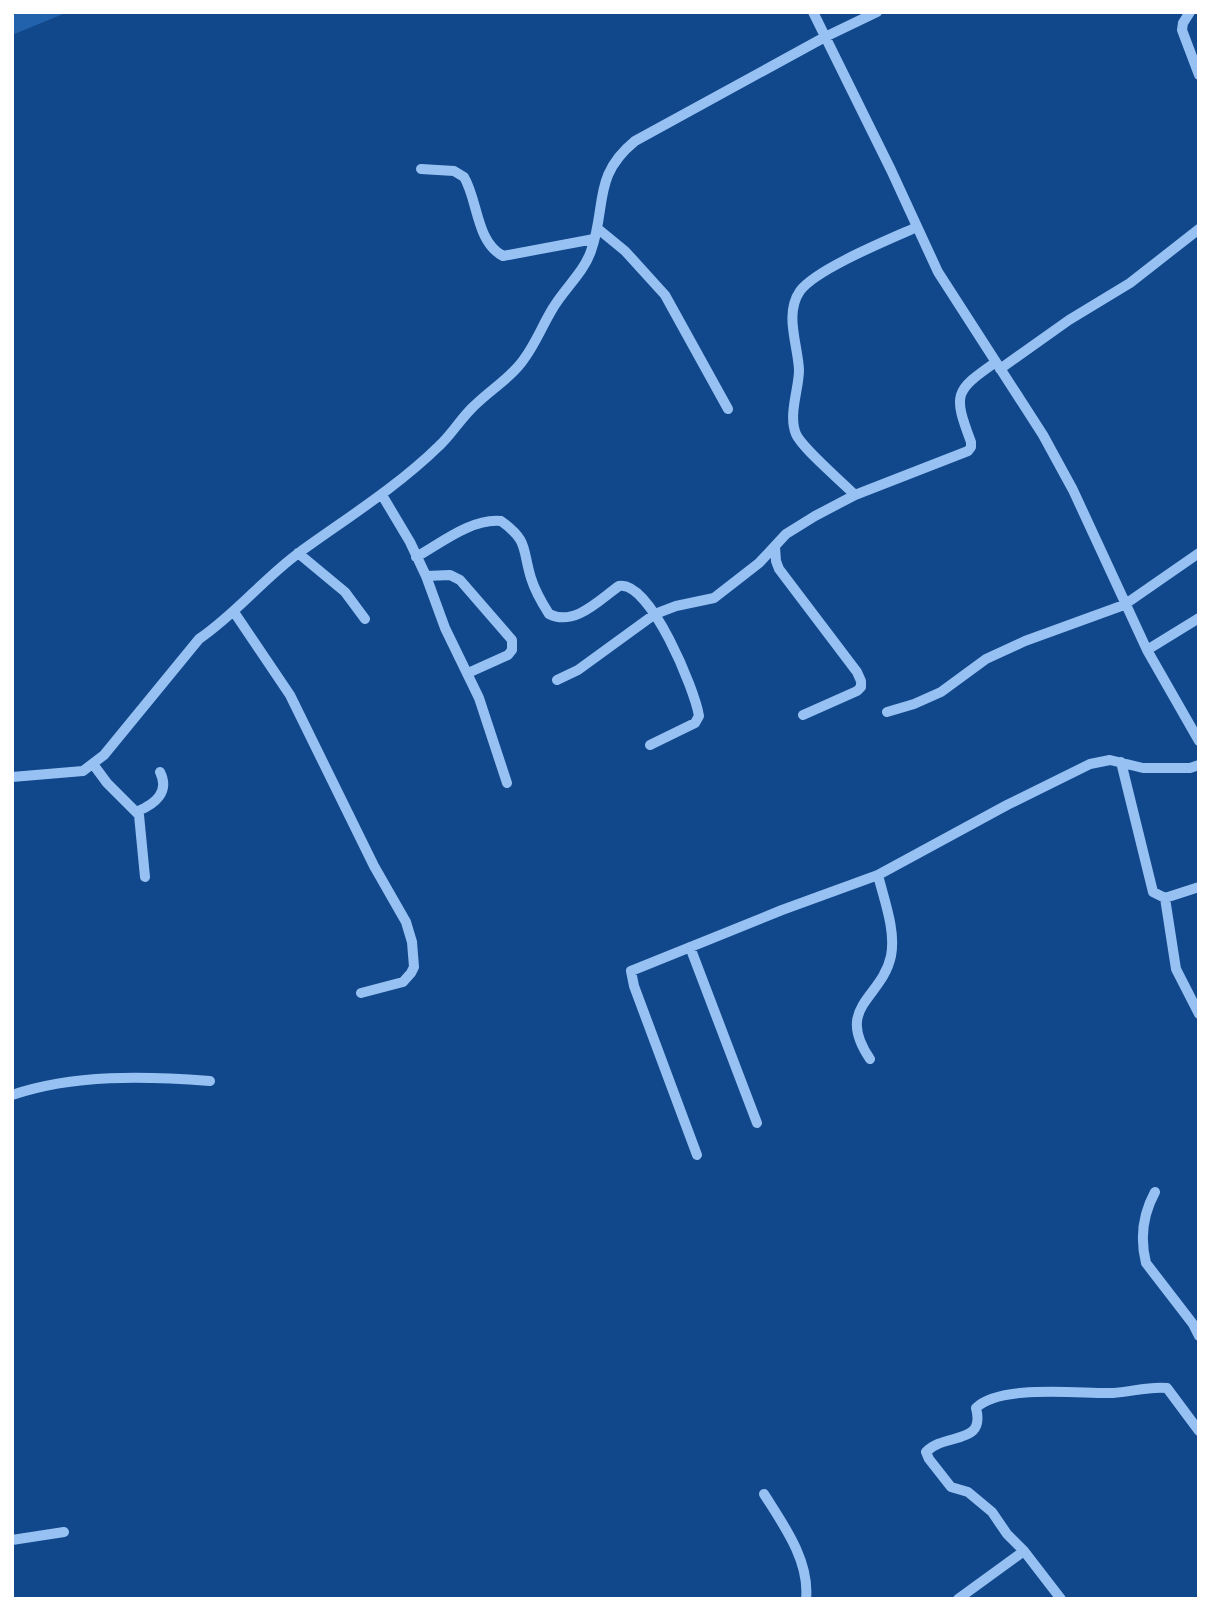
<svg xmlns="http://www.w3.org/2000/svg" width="1211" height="1611" font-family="Ubuntu,sans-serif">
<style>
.green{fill:#2261ab}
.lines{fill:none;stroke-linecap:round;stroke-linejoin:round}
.minor{stroke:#97c1f2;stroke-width:10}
</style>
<rect width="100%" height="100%" fill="#11478b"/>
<path class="green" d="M 12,12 L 68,12 L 12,35 Z"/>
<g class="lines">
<path class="minor" d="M 813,12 L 891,170 L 938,272 L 1043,435 L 1073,490 L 1147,650 L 1199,741
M 1190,12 L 1183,23 L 1182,30 L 1199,75
M 421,169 L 454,171 L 464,177 C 478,200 476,242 503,256 L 594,239
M 597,228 L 625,251 L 665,295 L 728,409
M 1000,369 L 1069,320 L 1130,283 L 1199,229
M 382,495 L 410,542 L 426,576 L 445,628 L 479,698 L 507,783
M 855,495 C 842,482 802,448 796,434 C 788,415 799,389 799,370 C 798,345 784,314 800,291 C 816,269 890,239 917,227
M 775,547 L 776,561 L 779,569 L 857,672 L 861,681 L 861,687 L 857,691 L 803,715
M 298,553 L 345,592 L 365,619
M 416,557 C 441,543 472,518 501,521 C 529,541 522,549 531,578 C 535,591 542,603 549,614 C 575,627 600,599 619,586 C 650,580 695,690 699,716 L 695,723 L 650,745
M 426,576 L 450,575 L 460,580 L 512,640 L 512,650 L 508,655 L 468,673
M 234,612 L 290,695 L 374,866 L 406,922 L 412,942 L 414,967 L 411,973 L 403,982 L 361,993
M 1147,650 L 1199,618
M 557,680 L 578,670 L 655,614 L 676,606 L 714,598 L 759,563 L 786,534 L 815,516 L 855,495 L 968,451 L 971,447 L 971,442 C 953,394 954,391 996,362
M 887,712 L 914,704 L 941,692 L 986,659 L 1025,641 L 1124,605 L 1199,553
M 1121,762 L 1153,892 L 1165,898 L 1199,887
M 93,764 L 107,783 L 139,815 L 145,877
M 12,777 L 83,771 L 104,755 L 199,639 C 236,614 264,578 300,552 C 347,518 397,487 439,446 C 452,434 461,418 474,406 C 490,390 512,377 524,359 C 536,343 543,324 553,308 C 564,289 584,272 591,251 C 607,206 592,176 635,141 L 825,37 L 877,12
M 138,811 C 155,804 170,792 160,772
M 1165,898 L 1176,969 L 1199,1014
M 690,947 L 757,1123
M 870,1059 C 834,1006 882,999 891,956 C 896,930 884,900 878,875
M 12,1095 C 74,1074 145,1076 210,1081
M 697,1155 L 634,986 L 631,971 L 782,910 L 878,875 L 1007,805 L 1090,764 L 1110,760 L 1143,768 L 1190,768 L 1199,765
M 1155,1192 C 1143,1214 1140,1239 1146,1263 L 1193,1324 L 1199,1336
M 764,1494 C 783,1524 810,1561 806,1599
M 12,1540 L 64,1532
M 958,1599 L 1024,1551
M 1061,1599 L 1024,1551 L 1007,1534 L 992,1512 L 968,1492 L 951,1487 L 929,1459 L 926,1452 C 945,1432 986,1446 976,1408 C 1000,1384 1080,1394 1113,1393 C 1131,1392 1149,1386 1167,1388 L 1199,1431"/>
</g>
<rect width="1211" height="1611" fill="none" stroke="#ffffff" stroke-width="28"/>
</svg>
